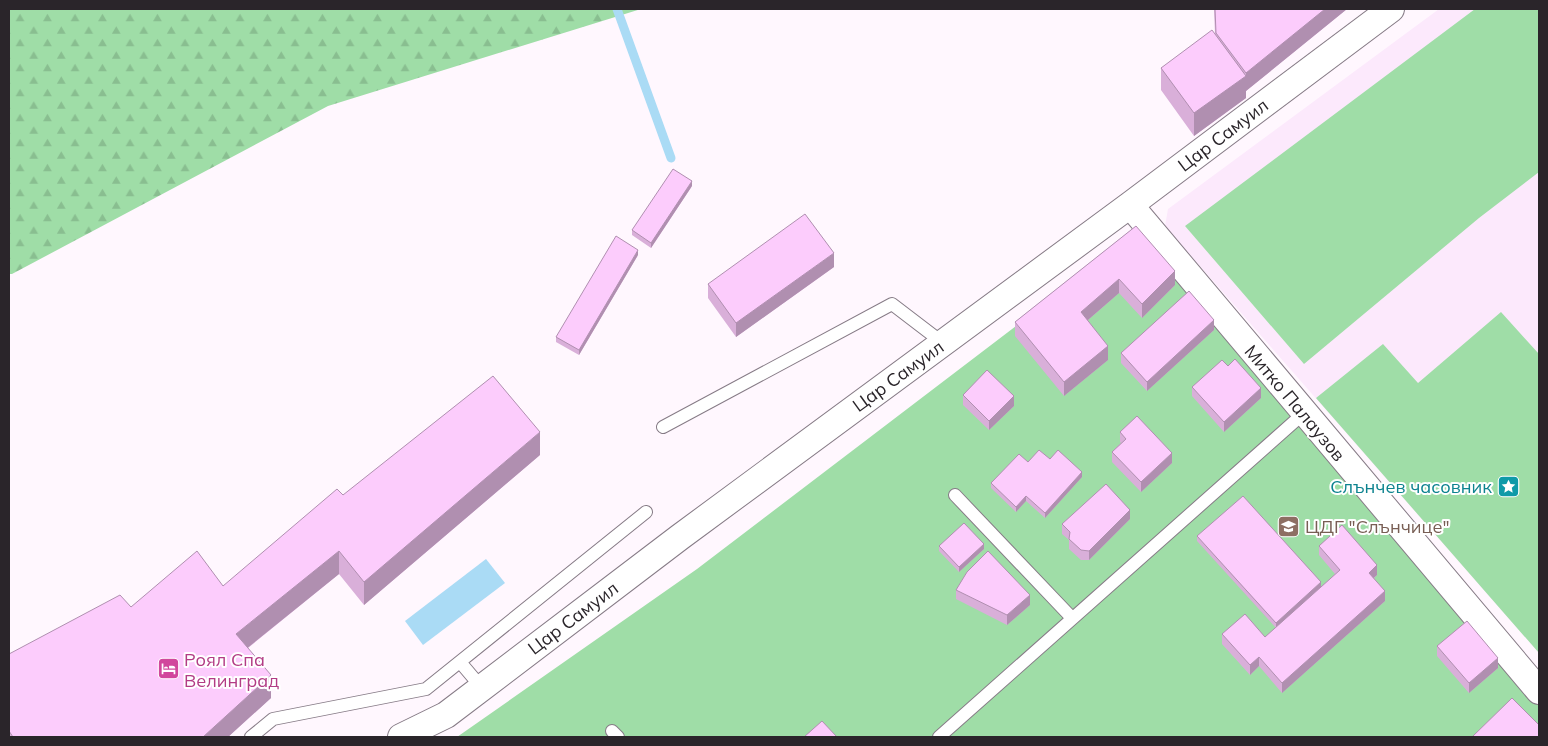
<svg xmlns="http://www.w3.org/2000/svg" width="1548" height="746" font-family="Mulish,sans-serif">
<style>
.built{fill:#fce9fc}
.forest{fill:url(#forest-firs)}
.park{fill:#9fdda7}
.water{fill:#aadbf5}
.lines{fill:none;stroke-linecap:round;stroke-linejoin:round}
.stream{stroke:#aadbf5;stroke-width:9}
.service-casing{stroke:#867b86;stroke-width:14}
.minor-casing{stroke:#867b86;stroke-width:28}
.service{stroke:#fff;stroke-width:12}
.minor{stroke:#fff;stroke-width:26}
.wall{fill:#d9afd9}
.shaded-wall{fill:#b08fb0}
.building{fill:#fcccfc;stroke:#b08fb0}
.labels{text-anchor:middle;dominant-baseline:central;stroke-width:4;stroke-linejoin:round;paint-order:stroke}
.street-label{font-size:18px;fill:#2a252a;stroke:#fff}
.culture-label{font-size:18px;fill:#0d838f;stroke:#fff;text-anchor:end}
.education-label{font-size:18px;fill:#785e54;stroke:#fff;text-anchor:start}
.hotel-label{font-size:18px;fill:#b23c85;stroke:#fff;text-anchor:start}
</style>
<defs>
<pattern id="forest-firs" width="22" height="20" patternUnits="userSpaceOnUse" patternTransform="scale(1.25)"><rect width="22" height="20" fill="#9fdda7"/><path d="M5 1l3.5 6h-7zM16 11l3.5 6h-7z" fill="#89be90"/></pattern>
</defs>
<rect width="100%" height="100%" fill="#fff7fe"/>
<path class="built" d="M 1439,9 L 1539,9 L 1539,653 L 1165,226 L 1168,209 Z"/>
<path class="forest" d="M 9,9 L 641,9 L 328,106 L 12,274 L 9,274 Z"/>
<path class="park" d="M 1475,9 L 1539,9 L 1539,172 L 1479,218 L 1304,364 L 1185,226 Z
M 1137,234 L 1539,689 L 1539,737 L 457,737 L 697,569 Z
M 1501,312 L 1539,354 L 1539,653 L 1316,398 L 1383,344 L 1418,383 Z"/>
<path class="water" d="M 486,559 L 505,583 L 423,645 L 405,621 Z"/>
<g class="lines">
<path class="stream" d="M 617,9 L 671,158"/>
<defs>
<path id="service" d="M 663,427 L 892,304 L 943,343
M 955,495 L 1072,618
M 460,662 L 482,688
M 612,731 L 618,737
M 251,737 L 273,719 L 426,689 L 646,512
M 939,737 L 1304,413"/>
<path id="minor" d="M 1130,205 L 1539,691
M 401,737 L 446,715 L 680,537 L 1130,205 L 1391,9"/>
</defs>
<use href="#service" class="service-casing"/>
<use href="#minor" class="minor-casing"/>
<use href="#service" class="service"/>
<use href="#minor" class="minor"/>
</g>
<path class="wall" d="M 1214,9 L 1347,9 L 1246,91 L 1246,98 L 1194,136 L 1161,90 L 1161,68 L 1215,34 Z
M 692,186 L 651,248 L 632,235 L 632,230 Z
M 1136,226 L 1175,285 L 1142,318 L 1119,293 L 1088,320 L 1108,360 L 1064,396 L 1015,336 L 1015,322 Z
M 638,255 L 579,355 L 556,342 L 556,337 Z
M 834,267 L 736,337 L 708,298 L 708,284 Z
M 1214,330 L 1147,391 L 1121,363 L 1121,353 Z
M 1228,366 L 1261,398 L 1224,432 L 1192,396 L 1192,387 Z
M 963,395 L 1014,406 L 989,430 L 963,405 Z
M 1120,432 L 1172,463 L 1141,492 L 1112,462 L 1112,452 L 1121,443 L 1120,442 Z
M 540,455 L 364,605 L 339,574 L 248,648 L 271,698 L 228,737 L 9,737 L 9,654 L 131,607 L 223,586 Z
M 1050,459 L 1082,477 L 1045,518 L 1026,501 L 1016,512 L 991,488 L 991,483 L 1028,462 Z
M 1130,519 L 1089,560 L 1081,560 L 1069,549 L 1069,540 L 1062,534 L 1062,524 Z
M 1197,536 L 1321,587 L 1335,574 L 1319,555 L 1319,546 L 1377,575 L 1374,578 L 1385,601 L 1282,693 L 1259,666 L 1250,675 L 1222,644 L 1222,634 L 1265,637 L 1276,628 L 1197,541 Z
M 939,546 L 984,549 L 959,572 L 939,551 Z
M 956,590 L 1030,605 L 1007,625 L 956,599 Z
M 1437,646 L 1498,668 L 1469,693 L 1437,656 Z"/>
<path class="shaded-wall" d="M 1325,9 L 1347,9 L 1246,91 L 1246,98 L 1194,136 L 1194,113 L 1246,76 L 1246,73 Z
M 692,181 L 692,186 L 651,248 L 651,243 Z
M 638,250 L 638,255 L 579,355 L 579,350 Z
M 834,253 L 834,267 L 736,337 L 736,323 Z
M 1175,271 L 1175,285 L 1142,318 L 1142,304 Z
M 1119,279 L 1119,293 L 1081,326 L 1081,312 Z
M 1214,320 L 1214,330 L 1147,391 L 1147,382 Z
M 1108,346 L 1108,360 L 1064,396 L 1064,382 Z
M 1261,388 L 1261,398 L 1224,432 L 1224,422 Z
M 1014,396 L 1014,406 L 989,430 L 989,421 Z
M 540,432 L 540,455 L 364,605 L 364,582 Z
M 1172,453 L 1172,463 L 1141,492 L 1141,482 Z
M 1082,472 L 1082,477 L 1045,518 L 1045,513 Z
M 1026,496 L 1026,501 L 1016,512 L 1016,507 Z
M 1130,510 L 1130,519 L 1089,560 L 1089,551 Z
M 984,544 L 984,549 L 959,572 L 959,567 Z
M 339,551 L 339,574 L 236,657 L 236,634 Z
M 1377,565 L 1377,575 L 1369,582 L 1369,573 Z
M 1321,582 L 1321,587 L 1276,628 L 1276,623 Z
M 1385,591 L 1385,601 L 1282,693 L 1282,683 Z
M 1030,595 L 1030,605 L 1007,625 L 1007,615 Z
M 1259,657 L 1259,666 L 1250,675 L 1250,665 Z
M 1498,658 L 1498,668 L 1469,693 L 1469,683 Z
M 271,675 L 271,698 L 228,737 L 203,737 Z"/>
<path class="building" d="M 1215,9 L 1325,9 L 1246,73 L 1216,33 Z
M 1212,30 L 1246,76 L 1194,113 L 1161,68 Z
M 673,169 L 692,181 L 651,243 L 632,230 Z
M 805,214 L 834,253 L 736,323 L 708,284 Z
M 1136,226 L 1175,271 L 1142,304 L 1119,279 L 1081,312 L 1108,346 L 1064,382 L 1015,322 Z
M 616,236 L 638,250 L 579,350 L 556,337 Z
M 1189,291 L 1214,320 L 1147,382 L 1121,353 Z
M 1235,359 L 1261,388 L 1224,422 L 1192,387 L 1222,360 L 1228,366 Z
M 987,370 L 1014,396 L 989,421 L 963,395 Z
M 493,376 L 540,432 L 364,582 L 339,551 L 236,634 L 271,675 L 203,737 L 13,737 L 9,731 L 9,654 L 120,595 L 131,607 L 197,551 L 223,586 L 337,489 L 343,495 Z
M 1137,416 L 1172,453 L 1141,482 L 1112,452 L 1126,439 L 1120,432 Z
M 1039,450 L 1050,459 L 1058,450 L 1082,472 L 1045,513 L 1026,496 L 1016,507 L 991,483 L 1019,454 L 1028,462 Z
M 1106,484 L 1130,510 L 1089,551 L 1081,550 L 1069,539 L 1070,532 L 1062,524 Z
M 1243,496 L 1321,582 L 1276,623 L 1197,536 Z
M 964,523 L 984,544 L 959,567 L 939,546 Z
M 1342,525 L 1377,565 L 1369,573 L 1385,591 L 1282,683 L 1259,657 L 1250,665 L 1222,634 L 1245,614 L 1265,637 L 1340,570 L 1319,546 Z
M 988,551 L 1030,595 L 1007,615 L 956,590 L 967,572 Z
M 1467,621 L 1498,658 L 1469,683 L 1437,646 Z
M 1512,698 L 1539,725 L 1539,737 L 1472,737 Z
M 822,721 L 837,737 L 804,737 Z"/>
<defs>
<symbol id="sight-square" viewBox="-11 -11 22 22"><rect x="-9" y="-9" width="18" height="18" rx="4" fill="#0f9aa8" stroke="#fff"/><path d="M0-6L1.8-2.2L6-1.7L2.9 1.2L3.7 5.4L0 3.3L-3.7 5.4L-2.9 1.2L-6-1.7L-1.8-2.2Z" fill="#fff"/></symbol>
<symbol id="school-square" viewBox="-11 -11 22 22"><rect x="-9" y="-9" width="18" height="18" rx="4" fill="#8d6e63" stroke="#fff"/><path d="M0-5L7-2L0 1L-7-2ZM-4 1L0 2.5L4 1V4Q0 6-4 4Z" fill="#fff"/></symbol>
<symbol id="hotel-square" viewBox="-11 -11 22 22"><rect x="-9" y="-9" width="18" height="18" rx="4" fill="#d1479c" stroke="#fff"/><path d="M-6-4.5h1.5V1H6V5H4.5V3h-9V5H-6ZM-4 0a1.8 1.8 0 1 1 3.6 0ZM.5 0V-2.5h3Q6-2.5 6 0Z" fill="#fff"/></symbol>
</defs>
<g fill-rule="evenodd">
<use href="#sight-square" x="1496" y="474" width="25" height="25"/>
<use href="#school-square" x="1276" y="514" width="25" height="25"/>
<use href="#hotel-square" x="156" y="656" width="25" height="25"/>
</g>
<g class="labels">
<g class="street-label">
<text transform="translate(1223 135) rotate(-37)">Цар Самуил</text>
<text transform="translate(898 376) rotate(-36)">Цар Самуил</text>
<text transform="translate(1295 403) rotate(50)">Митко Палаузов</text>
<text transform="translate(573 618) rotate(-37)">Цар Самуил</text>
</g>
<g class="culture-label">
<text x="1492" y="486">Слънчев часовник</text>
</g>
<g class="education-label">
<text x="1305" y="526">ЦДГ "Слънчице"</text>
</g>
<g class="hotel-label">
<text x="184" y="659">Роял Спа<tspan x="184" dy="21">Велинград</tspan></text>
</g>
</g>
<rect width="1548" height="746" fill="none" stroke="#2a252a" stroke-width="20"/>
</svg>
